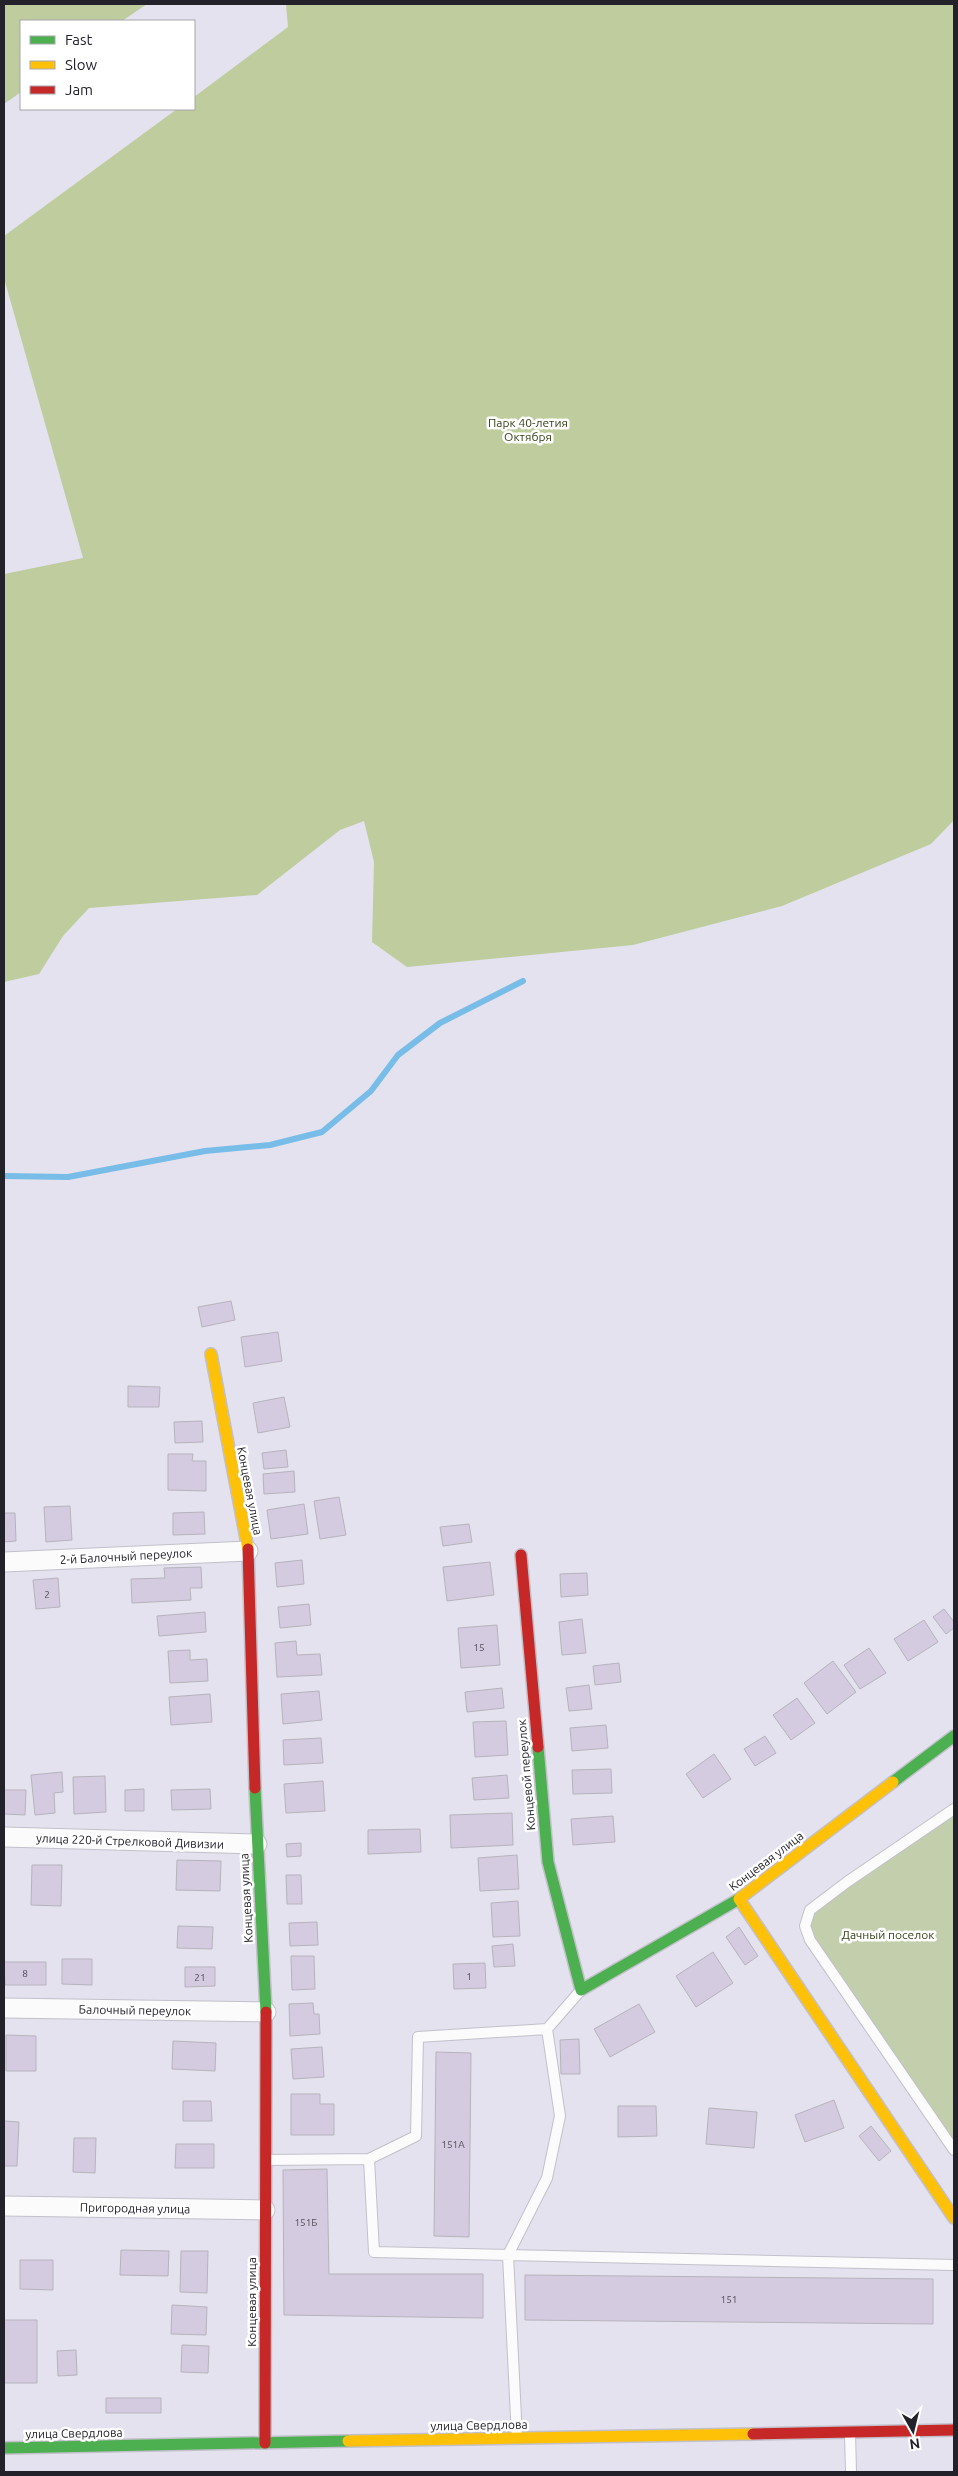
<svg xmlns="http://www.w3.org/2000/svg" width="958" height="2476" font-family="Ubuntu,sans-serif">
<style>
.green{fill:#c3cead}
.forest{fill:#becc9e}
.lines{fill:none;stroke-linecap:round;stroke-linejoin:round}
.stream{stroke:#78bce8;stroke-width:6}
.building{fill:#d5cbe0;stroke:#b6b3bc}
.lane-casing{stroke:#c2c0ca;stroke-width:12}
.street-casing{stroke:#c2c0ca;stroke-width:21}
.fast-casing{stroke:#c2c0ca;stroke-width:14}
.slow-casing{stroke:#c2c0ca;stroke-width:14}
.jam-casing{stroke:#c2c0ca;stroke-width:14}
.lane{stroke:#fbfbfc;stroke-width:10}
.street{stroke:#fbfbfc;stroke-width:19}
.fast{stroke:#4caf50;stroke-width:11}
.slow{stroke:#ffc107;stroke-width:11}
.jam{stroke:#c62828;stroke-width:11}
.labels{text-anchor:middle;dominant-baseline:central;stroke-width:5;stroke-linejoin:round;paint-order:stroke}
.number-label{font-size:10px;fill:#504c58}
.park-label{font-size:12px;fill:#36411a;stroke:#fff}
.street-label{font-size:12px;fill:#23212a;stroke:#fff}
</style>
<rect width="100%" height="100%" fill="#e4e2ee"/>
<path class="green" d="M 954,1809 L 954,2150 L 810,1940 L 810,1910 Z"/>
<path class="forest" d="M 4,4 L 147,4 L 122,21 L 21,21 L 21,92 L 4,104 Z
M 286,4 L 954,4 L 954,820 L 931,844 L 782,906 L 633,945 L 407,967 L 372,942 L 374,862 L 364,821 L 340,830 L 257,895 L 89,908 L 63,936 L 39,974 L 4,982 L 4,574 L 83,558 L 4,278 L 4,236 L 177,109 L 194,109 L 194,97 L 288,27 Z"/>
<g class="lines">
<path class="stream" d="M 4,1176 L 68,1177 L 205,1151 L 270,1145 L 322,1132 L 371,1091 L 398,1055 L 440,1023 L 523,981"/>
</g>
<path class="building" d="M 231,1301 L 235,1320 L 202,1327 L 198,1307 Z
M 278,1332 L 282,1361 L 245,1367 L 241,1337 Z
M 128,1386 L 160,1387 L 159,1407 L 128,1407 Z
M 284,1397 L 290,1427 L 258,1433 L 253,1403 Z
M 202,1421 L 203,1442 L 175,1443 L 174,1422 Z
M 286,1450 L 288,1467 L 264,1469 L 262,1453 Z
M 168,1454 L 193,1454 L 192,1461 L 206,1461 L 206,1491 L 168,1490 Z
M 294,1471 L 295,1492 L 264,1494 L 263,1474 Z
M 339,1497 L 346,1535 L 320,1539 L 314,1501 Z
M 304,1504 L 308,1534 L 271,1539 L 267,1510 Z
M 70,1506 L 72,1540 L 46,1542 L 44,1507 Z
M 204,1512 L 205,1534 L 173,1535 L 173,1513 Z
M 4,1513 L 15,1513 L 16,1541 L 4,1542 Z
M 469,1524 L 472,1542 L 443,1546 L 440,1527 Z
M 302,1560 L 304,1584 L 277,1587 L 275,1563 Z
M 490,1562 L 494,1595 L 447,1601 L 443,1567 Z
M 201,1567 L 202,1588 L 190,1588 L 191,1600 L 132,1603 L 131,1579 L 165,1578 L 164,1568 Z
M 587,1573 L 588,1595 L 561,1597 L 560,1574 Z
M 58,1578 L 60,1607 L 36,1609 L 33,1580 Z
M 309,1604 L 311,1625 L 280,1628 L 278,1607 Z
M 944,1609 L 954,1622 L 954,1628 L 946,1634 L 933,1617 Z
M 205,1612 L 206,1632 L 159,1636 L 157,1616 Z
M 582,1619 L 586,1653 L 562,1655 L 559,1622 Z
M 924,1620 L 938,1642 L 908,1661 L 894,1639 Z
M 497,1625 L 500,1665 L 461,1668 L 458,1628 Z
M 296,1641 L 297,1655 L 320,1654 L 322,1675 L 277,1677 L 275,1643 Z
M 869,1648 L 886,1673 L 860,1689 L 844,1665 Z
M 190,1650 L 190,1660 L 207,1659 L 208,1681 L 170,1683 L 168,1651 Z
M 833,1661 L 856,1692 L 827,1714 L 804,1683 Z
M 619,1663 L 621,1682 L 595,1685 L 593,1666 Z
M 589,1685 L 592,1709 L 569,1711 L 566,1688 Z
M 502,1688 L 504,1708 L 467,1712 L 465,1692 Z
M 319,1691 L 322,1720 L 283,1724 L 281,1694 Z
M 210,1694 L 212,1722 L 171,1725 L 169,1697 Z
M 797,1698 L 815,1723 L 791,1740 L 773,1715 Z
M 506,1721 L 508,1755 L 475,1757 L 473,1722 Z
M 606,1725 L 608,1748 L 572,1751 L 570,1728 Z
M 765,1736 L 776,1753 L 755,1766 L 744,1749 Z
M 321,1738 L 323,1763 L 284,1765 L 283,1740 Z
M 714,1754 L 731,1779 L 703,1798 L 686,1774 Z
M 611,1769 L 612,1793 L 573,1794 L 572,1770 Z
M 62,1772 L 63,1792 L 54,1793 L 55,1813 L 35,1815 L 31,1775 Z
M 507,1775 L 509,1798 L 474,1800 L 472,1778 Z
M 105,1776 L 106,1812 L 74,1814 L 73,1777 Z
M 323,1781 L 325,1811 L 286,1813 L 284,1784 Z
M 144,1789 L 144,1811 L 125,1811 L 125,1790 Z
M 210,1789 L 211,1809 L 172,1810 L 171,1790 Z
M 4,1790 L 26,1790 L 25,1815 L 4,1814 Z
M 512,1813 L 513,1845 L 451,1848 L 450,1815 Z
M 613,1816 L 615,1842 L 573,1845 L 571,1819 Z
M 420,1829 L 421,1852 L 368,1854 L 368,1830 Z
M 301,1843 L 301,1856 L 287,1857 L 286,1844 Z
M 517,1855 L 519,1889 L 480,1891 L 478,1858 Z
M 177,1860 L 221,1861 L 220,1891 L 176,1890 Z
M 32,1865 L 62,1865 L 61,1906 L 31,1905 Z
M 286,1875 L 301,1875 L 302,1904 L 287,1904 Z
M 518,1901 L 520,1936 L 493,1937 L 491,1903 Z
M 317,1922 L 318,1945 L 290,1946 L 289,1923 Z
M 178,1926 L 213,1927 L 212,1949 L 177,1948 Z
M 739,1927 L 758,1956 L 745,1965 L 726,1937 Z
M 513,1944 L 515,1966 L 494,1967 L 492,1946 Z
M 713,1952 L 733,1983 L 696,2007 L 676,1976 Z
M 291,1956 L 314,1956 L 315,1989 L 292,1990 Z
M 62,1959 L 92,1959 L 92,1985 L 62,1984 Z
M 4,1962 L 46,1962 L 46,1985 L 5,1985 Z
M 485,1963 L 486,1988 L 454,1989 L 453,1964 Z
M 185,1967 L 215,1967 L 215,1986 L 185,1987 Z
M 313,2003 L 314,2014 L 319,2014 L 320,2034 L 290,2036 L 289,2004 Z
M 639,2004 L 655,2032 L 610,2057 L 594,2029 Z
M 6,2035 L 36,2036 L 36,2071 L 6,2071 Z
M 579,2039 L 580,2074 L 561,2074 L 560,2040 Z
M 173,2041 L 216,2043 L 215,2071 L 172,2069 Z
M 322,2047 L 324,2077 L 293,2079 L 291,2049 Z
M 436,2052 L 471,2053 L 469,2237 L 434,2236 Z
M 291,2094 L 320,2094 L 320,2104 L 334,2104 L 334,2135 L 291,2135 Z
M 834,2100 L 844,2128 L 805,2142 L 795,2115 Z
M 183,2101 L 211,2101 L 212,2121 L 183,2121 Z
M 618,2106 L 656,2106 L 657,2136 L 618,2137 Z
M 709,2108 L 757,2112 L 754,2148 L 706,2144 Z
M 4,2121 L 19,2122 L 17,2166 L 4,2166 Z
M 871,2126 L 891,2151 L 879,2161 L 859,2136 Z
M 74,2138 L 96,2138 L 95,2173 L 73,2172 Z
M 176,2144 L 214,2144 L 214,2168 L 175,2168 Z
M 327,2169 L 329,2274 L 483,2274 L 483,2318 L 284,2315 L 283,2170 Z
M 121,2250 L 169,2251 L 168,2276 L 120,2275 Z
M 181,2251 L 208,2251 L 207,2293 L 180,2292 Z
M 20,2260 L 53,2260 L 53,2290 L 20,2289 Z
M 525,2275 L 933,2279 L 933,2324 L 525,2320 Z
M 172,2305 L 207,2307 L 206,2335 L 171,2334 Z
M 4,2320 L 37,2320 L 37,2383 L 4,2383 Z
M 182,2345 L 209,2346 L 208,2373 L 181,2372 Z
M 76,2350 L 77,2375 L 58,2376 L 57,2351 Z
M 106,2398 L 161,2398 L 161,2413 L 106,2413 Z"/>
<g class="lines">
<defs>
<path id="lane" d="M 954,1809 L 847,1882 L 810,1910 L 805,1926 L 810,1940 L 954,2150
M 369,2159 L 374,2252 L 954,2265
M 266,2160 L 369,2159 L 416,2136 L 418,2037 L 547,2029 L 581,1990
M 850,2433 L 851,2472
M 517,2438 L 508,2255 L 547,2178 L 560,2116 L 547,2029"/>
<path id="street" d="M 4,1562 L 248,1551
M 4,1837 L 257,1844
M 4,2008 L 266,2012
M 4,2206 L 265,2210"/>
<path id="fast" d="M 538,1747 L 548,1862 L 581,1990 L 739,1899
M 893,1782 L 954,1736
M 255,1788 L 266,2012
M 4,2448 L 348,2441"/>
<path id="slow" d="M 211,1354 L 248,1549
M 739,1899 L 893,1782
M 739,1899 L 954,2218
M 348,2441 L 753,2434"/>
<path id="jam" d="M 248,1549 L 255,1788
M 521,1555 L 538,1747
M 753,2434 L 954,2430
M 265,2443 L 266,2012"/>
</defs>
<use href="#lane" class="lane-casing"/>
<use href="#street" class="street-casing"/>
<use href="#fast" class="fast-casing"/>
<use href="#slow" class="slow-casing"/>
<use href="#jam" class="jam-casing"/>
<use href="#lane" class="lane"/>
<use href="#street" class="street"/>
<use href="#fast" class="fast"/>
<use href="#slow" class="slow"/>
<use href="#jam" class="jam"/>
</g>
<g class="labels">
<g class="number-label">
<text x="47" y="1594">2</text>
<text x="479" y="1647">15</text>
<text x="25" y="1973">8</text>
<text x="469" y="1976">1</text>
<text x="200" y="1977">21</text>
<text x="453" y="2144">151А</text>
<text x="306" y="2222">151Б</text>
<text x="729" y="2299">151</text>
</g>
<g class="park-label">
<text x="528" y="422">Парк 40-летия<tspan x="528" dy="14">Октября</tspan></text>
<text x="888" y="1934">Дачный поселок</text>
</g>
<g class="street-label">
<text transform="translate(250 1491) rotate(79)">Концевая улица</text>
<text transform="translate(126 1556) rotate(-3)">2-й Балочный переулок</text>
<text transform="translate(526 1775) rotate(-95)">Концевой переулок</text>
<text transform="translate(130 1841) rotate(2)">улица 220-й Стрелковой Дивизии</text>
<text transform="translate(766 1861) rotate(-37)">Концевая улица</text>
<text transform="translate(246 1898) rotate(-93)">Концевая улица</text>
<text transform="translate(135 2010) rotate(1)">Балочный переулок</text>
<text transform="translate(135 2208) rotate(1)">Пригородная улица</text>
<text transform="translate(251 2302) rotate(-90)">Концевая улица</text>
<text transform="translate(479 2425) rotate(-1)">улица Свердлова</text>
<text transform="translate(74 2433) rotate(-1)">улица Свердлова</text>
</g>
</g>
<rect width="958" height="2476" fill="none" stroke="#23212a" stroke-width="10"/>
<rect x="20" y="20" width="175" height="90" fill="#ffffff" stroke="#a7a6aa"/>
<rect x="30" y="36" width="25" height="8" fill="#4caf50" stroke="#a7a6aa"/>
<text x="65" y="45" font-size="15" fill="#23212a">Fast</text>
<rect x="30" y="61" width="25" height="8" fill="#ffc107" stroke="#a7a6aa"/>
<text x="65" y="70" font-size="15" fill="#23212a">Slow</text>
<rect x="30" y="86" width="25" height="8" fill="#c62828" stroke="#a7a6aa"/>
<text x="65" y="95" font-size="15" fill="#23212a">Jam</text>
<g transform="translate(913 2431) rotate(172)" stroke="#ffffff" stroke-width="4" paint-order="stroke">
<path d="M0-4L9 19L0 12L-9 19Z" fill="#23212a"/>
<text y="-8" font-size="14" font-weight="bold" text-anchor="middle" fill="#23212a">N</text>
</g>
</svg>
